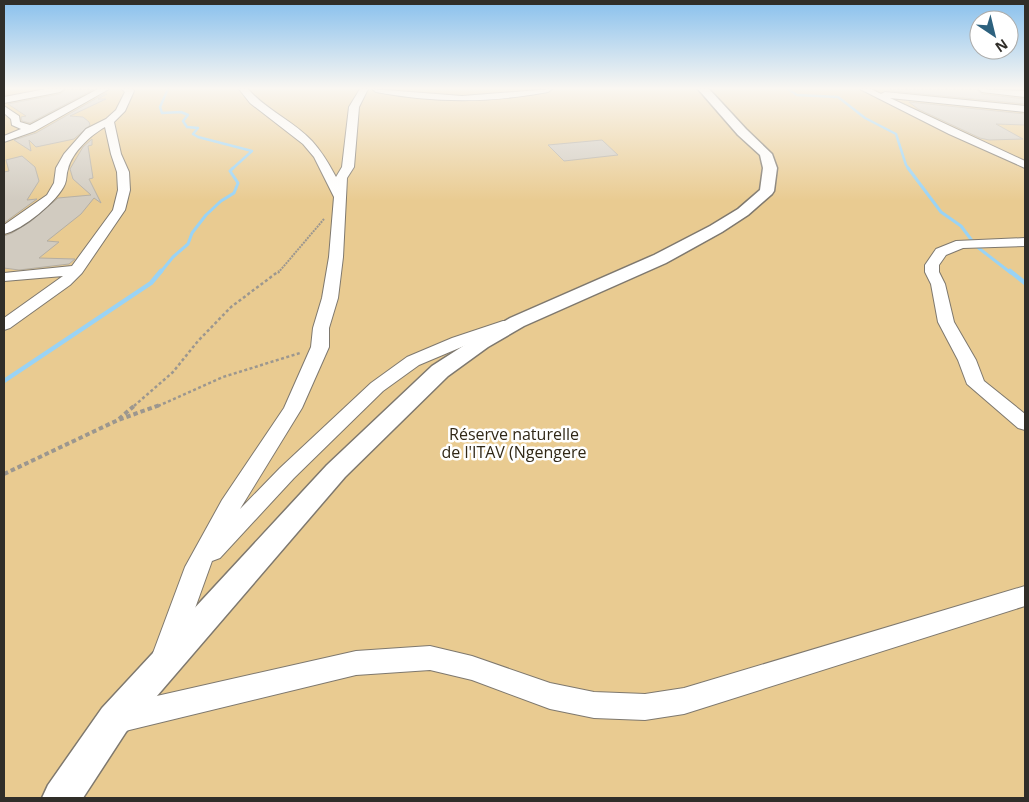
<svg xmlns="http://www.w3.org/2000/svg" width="1029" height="802" font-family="'Open Sans',sans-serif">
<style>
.green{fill:#e9cb91}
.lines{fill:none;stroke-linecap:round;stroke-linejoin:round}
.stream-far2{stroke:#99d3f5;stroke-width:2.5}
.stream-far1{stroke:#99d3f5;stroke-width:3}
.stream{stroke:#99d3f5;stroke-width:4.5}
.building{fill:#d1cbc0;stroke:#b4aea3}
.minor-casing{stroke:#7e786e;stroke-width:2}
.tertiary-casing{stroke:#7e786e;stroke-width:3}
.path-far2{stroke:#9c978f;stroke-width:2;stroke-dasharray:2 1;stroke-linecap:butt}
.path-far1{stroke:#9c978f;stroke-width:2.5;stroke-dasharray:3 2.5;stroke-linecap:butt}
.path{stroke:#9c978f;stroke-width:4;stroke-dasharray:4.5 3;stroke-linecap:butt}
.minor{fill:#fff;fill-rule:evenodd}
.tertiary{fill:#fff;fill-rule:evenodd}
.labels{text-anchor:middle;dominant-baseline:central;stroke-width:5;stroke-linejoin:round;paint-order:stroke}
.park-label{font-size:16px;fill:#312817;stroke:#fff}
</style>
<rect width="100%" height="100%" fill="#f4ede2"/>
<path class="green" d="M 4,89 L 1025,89 L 1025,798 L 4,798 Z"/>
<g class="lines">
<path class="stream-far2" d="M 168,89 L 160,107 L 162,113 L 181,112 L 188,115 L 183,121 L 187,127 L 198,128 L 193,134 L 198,137 L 252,151 L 232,169
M 788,89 L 797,95 L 838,97 L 865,118 L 896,134 L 906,165 L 909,169
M 989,89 L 1000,90"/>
<path class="stream-far1" d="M 908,168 L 941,212 L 961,226 L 976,246 L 1011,273
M 160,273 L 173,257 L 188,244 L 192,233 L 206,215 L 221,201 L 234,193 L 238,183 L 230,171 L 233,168"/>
<path class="stream" d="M 1010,271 L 1025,283
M 4,381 L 151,283 L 161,271"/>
</g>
<path class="building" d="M 66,89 L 94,89 L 30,123 L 22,121 L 21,117 L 26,116 L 8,104 L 60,94 Z
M 890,89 L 976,89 L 982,94 L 1025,99 L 1025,104 L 892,91 Z
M 104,94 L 107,94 L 98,99 L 106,99 L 70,116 L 83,117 L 89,122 L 90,125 L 74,139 L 36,147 L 29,140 L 31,151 L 14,140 L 36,133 Z
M 909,102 L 1025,114 L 1025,125 L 996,124 L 1023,139 L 989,140 L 980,138 L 918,109 Z
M 92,139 L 92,145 L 88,146 L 93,178 L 89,179 L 101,203 L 94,198 L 81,214 L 47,241 L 59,242 L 39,258 L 75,259 L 69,264 L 19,270 L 4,268 L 4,236 L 12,233 L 30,222 L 58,198 L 91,195 L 73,179 L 70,169 L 83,147 Z
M 602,140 L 618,155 L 564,161 L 548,145 Z
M 22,156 L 35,167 L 39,181 L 27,200 L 37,199 L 4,223 L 4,172 L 9,171 L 6,160 Z"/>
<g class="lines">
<defs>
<path id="minor" d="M 46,89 L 64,89 L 60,92 L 4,103 L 4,97 Z
M 98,89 L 109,89 L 35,131 L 4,142 L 4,136 L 21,129 L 12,125 L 11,119 L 4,113 L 4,106 L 19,116 L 20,122 L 30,125 Z
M 122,89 L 133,89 L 134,91 L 125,111 L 114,122 L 121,154 L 129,172 L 130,190 L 125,210 L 82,273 L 70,285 L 10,328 L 4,330 L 4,318 L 63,276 L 4,281 L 4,273 L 72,266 L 113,210 L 118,190 L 117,172 L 111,154 L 105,127 C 91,135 72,152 68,169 C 66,174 67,179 65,184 C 58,201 22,230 4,234 L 4,225 L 47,195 L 54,183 L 56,168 L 64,154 L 86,129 L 106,119 L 116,110 L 125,92 Z
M 239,89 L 248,89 C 266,110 293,121 312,141 C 322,152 329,164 336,177 L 342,167 L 349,107 L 360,89 L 368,89 L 359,107 L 354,167 L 347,178 L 343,257 L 338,298 L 329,328 L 329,347 L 302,408 L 240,509 L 280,468 L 371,383 L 407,357 L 452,338 L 503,321 L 515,321 L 517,324 L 515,327 L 464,346 L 419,365 L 383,391 L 294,478 L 220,558 L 212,561 L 179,653 L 175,661 L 166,665 L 157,661 L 153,653 L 185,567 L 222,500 L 284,408 L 311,347 L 313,328 L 322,298 L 329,257 L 334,197 L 314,157 L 303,144 L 250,103 Z
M 372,89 L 462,96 L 552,89 L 548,92 C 490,103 434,103 376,92 Z
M 860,89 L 871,89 L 881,94 L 885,92 L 1025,106 L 1025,112 L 890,98 L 1025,161 L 1025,168 L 949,134 Z
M 978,89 L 1025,91 L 1025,97 L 982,92 Z
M 1025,238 L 1025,246 L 963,248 L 946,255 L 939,265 L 939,272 L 945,284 L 954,322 L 976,360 L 984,381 L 1025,414 L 1025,430 L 1018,428 L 967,384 L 958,360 L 938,322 L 931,284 L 925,272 L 925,265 L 936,249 L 956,241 Z
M 1025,586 L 1025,606 L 684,714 L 645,720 L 594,718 L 550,709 L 472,680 L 430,670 L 356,675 L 117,733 L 107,729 L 103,719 L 107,709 L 117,705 L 356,651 L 430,646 L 472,656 L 550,683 L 594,692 L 645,694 L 684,688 Z"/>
<path id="tertiary" d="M 698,89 L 709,89 L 746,129 L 772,154 L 777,168 L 774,191 L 772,194 L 748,215 L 722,232 L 666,263 L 524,326 L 488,347 L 448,376 L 345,477 L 126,732 L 83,798 L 42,798 L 48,785 L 102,708 L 327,465 L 432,366 L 474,339 L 510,318 L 654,255 L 710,226 L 738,209 L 760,190 L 763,168 L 760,155 L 738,135 Z"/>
</defs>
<use href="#minor" class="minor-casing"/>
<use href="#tertiary" class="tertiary-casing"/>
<path class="path-far2" d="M 278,273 L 324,219"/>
<path class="path-far1" d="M 134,406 L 173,372 L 198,341 L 231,307 L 279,271
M 158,406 L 223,377 L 300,353"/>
<path class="path" d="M 119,419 L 135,405
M 4,474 L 118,420 L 160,405"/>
<use href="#minor" class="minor"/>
<use href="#tertiary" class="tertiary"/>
</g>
<linearGradient id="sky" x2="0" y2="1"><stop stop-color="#88c0ed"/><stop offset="0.44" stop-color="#faf7f2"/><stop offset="1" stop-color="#faf7f2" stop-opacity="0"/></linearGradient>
<rect width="1029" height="201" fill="url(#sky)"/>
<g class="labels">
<g class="park-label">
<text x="514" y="434">Réserve naturelle<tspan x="514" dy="18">de l'ITAV (Ngengere</tspan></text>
</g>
</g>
<rect width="1029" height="802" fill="none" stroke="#302e29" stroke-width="10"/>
<g transform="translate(994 35) rotate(145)"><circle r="24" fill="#ffffff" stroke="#acaba9"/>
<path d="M0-4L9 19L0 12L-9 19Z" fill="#2d617e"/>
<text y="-8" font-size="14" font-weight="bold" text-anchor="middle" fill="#302e29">N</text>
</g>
</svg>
